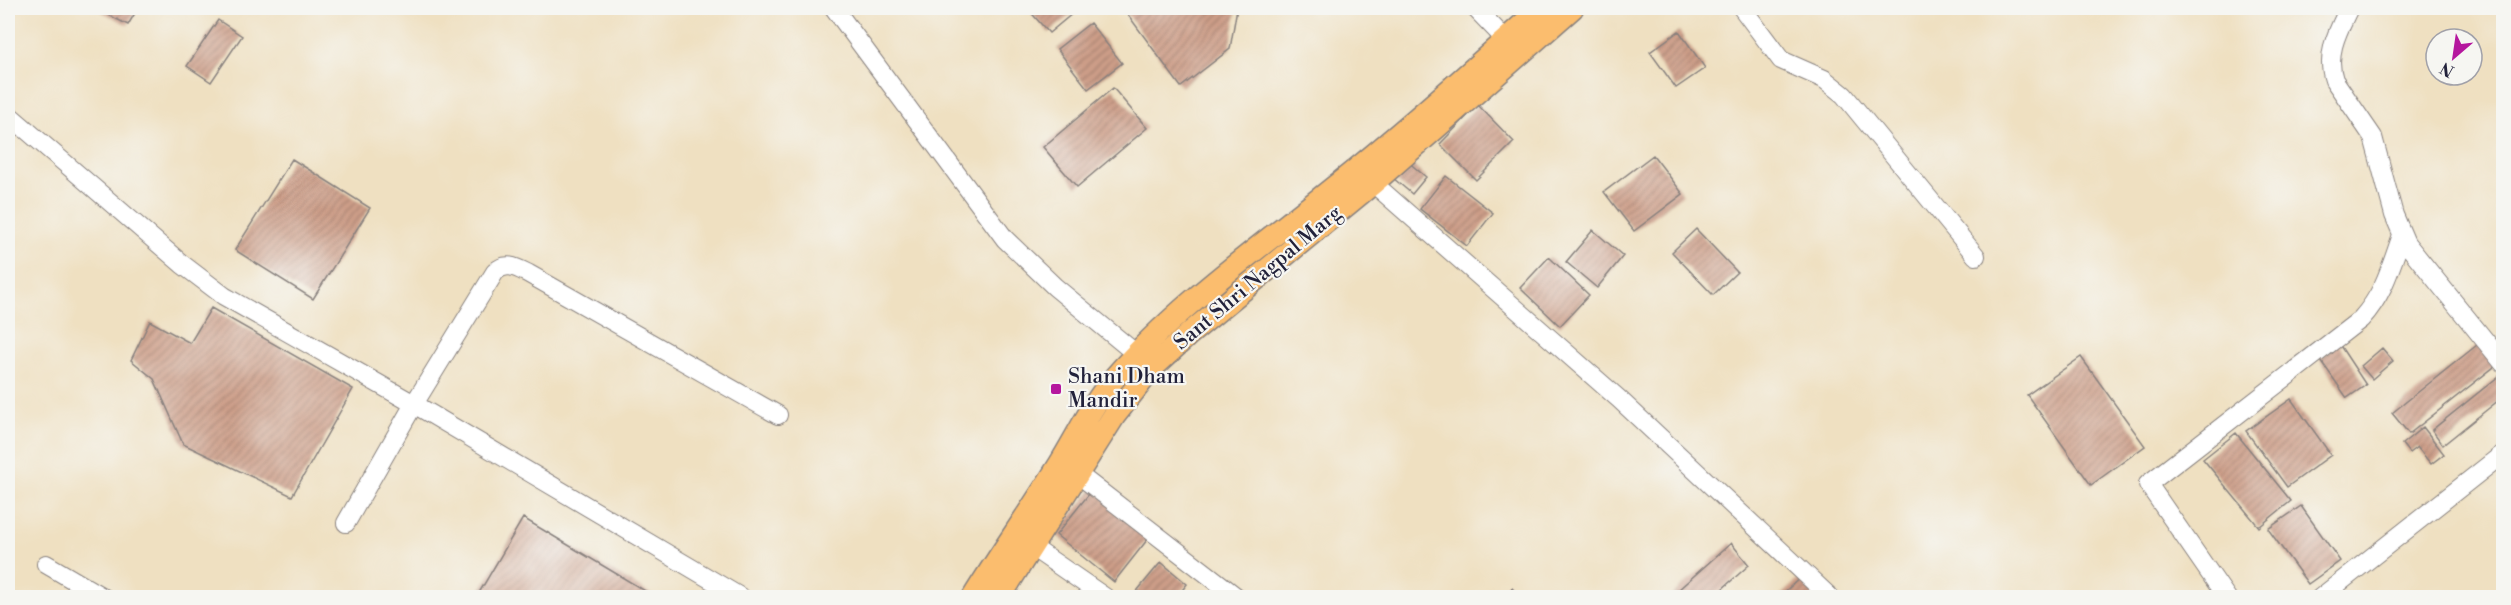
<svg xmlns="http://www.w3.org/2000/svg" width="2511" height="605" font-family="'Libre Bodoni',serif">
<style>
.building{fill:url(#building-hatch)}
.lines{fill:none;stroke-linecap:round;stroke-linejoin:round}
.minor-casing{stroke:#88817e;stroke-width:20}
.major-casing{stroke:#88817e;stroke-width:25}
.minor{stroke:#fff;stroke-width:18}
.major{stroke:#fbbd6e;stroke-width:22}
.poi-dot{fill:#b5179e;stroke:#f6f6f2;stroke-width:2}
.labels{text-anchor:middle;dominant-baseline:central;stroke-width:4.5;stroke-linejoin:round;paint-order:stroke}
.street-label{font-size:21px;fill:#22223b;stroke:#f6f6f2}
.poi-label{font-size:21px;fill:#22223b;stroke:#f6f6f2;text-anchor:start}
</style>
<defs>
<pattern id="building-hatch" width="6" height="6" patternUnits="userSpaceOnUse" patternTransform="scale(1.5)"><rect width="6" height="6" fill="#cd9e88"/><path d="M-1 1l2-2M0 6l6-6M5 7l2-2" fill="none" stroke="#a68070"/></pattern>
</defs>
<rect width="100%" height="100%" fill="#f6f6f2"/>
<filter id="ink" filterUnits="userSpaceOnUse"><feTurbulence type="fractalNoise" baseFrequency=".0167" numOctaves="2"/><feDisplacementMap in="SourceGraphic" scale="12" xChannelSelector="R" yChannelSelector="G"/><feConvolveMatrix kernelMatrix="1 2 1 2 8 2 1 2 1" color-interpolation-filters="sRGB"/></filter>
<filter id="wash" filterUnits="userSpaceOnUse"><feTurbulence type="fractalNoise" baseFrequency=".008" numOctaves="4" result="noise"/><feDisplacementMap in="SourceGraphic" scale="24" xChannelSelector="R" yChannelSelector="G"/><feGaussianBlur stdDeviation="1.35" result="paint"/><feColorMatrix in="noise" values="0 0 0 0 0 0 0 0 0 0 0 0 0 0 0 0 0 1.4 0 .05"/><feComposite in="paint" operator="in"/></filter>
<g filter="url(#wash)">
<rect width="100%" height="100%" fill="#efe0c1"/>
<g id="blocks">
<path class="building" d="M 100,8 L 138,8 L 128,25 L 99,10 Z
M 1027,8 L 1079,8 L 1049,33 Z
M 1123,8 L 1237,8 L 1230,49 L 1181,87 Z
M 218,20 L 242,36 L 211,82 L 187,66 Z
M 1090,23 L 1122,63 L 1088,89 L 1057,49 Z
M 1679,31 L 1705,68 L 1676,88 L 1650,52 Z
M 1113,88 L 1147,128 L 1077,187 L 1043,147 Z
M 1478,105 L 1514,142 L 1476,180 L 1440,144 Z
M 1653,155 L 1683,194 L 1634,231 L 1604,192 Z
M 292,159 L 370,208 L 313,299 L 235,250 Z
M 1407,161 L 1426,177 L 1412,194 L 1393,178 Z
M 1446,176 L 1493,213 L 1467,246 L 1420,209 Z
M 1696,229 L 1737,272 L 1713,295 L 1672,252 Z
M 1593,230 L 1623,256 L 1597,288 L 1566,262 Z
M 1549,257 L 1589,295 L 1560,326 L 1520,288 Z
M 211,308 L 353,389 L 292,496 L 183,444 L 154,379 L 131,360 L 150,321 L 190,343 Z
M 2482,341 L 2499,363 L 2409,434 L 2392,413 Z
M 2339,344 L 2366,385 L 2347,398 L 2319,358 Z
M 2382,348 L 2393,361 L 2372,379 L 2361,366 Z
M 2081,357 L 2145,446 L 2091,485 L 2027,395 Z
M 2504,372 L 2504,396 L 2443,445 L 2432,430 Z
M 2291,399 L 2331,455 L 2287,487 L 2246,431 Z
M 2423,427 L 2444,454 L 2431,464 L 2417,447 L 2409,453 L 2402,444 Z
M 2236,433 L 2291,501 L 2259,527 L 2203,459 Z
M 1093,489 L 1151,535 L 1114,582 L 1056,535 Z
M 2301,506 L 2340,561 L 2308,584 L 2268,529 Z
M 523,518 L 657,598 L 476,598 Z
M 1731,543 L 1749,565 L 1712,598 L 1669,598 Z
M 1161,562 L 1187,584 L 1176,598 L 1135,598 L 1133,596 Z
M 1803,575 L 1824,598 L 1778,598 Z
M 1512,588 L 1521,598 L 1502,598 Z"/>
</g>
</g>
<g filter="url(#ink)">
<use href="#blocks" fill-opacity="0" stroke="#88817e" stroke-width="1.5"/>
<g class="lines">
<defs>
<path id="minor" d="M 834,8 L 1005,239 L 1055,287 L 1146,362
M 1475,8 L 1506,40
M 1742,8 L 1781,60 L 1824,79 L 1844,95 L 1976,256
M 2349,8 C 2338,31 2325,54 2334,80 L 2373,137 L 2394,215 L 2406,243 L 2504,364
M 8,114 L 182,264 L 224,296 L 414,404 L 742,598
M 1373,183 L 1619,399 L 1831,598
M 1079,475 L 1238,598
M 346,523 L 414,404 L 495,272 C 506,261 517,268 529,274 L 778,415
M 1032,547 L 1106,598
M 46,564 L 104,598
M 2227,598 L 2148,484 L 2361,319 C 2384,294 2391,266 2402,235
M 2320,598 L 2504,453"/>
<path id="major" d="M 973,598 C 1001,553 1032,509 1060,464 C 1078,435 1093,402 1116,376 C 1177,306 1259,248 1332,189 C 1404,132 1473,70 1541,8
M 999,598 L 1114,416 L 1152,368 L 1189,334 L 1373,183 L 1572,8"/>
</defs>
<use href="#minor" class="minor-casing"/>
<use href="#major" class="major-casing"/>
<use href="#minor" class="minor"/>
<use href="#major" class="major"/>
</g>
</g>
<rect class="poi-dot" x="1050" y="383" width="12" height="12" rx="3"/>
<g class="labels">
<g class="street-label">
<text transform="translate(1258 278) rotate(-40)">Sant Shri Nagpal Marg</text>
</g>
<g class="poi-label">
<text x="1068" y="377">Shani Dham<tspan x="1068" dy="24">Mandir</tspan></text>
</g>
</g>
<rect width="2511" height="605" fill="none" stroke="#f6f6f2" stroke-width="30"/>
<g transform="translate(2454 57) rotate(209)"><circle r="28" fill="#f6f6f2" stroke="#a1a1a9" stroke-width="1.5"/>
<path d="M0-4.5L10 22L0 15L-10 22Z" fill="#b5179e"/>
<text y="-9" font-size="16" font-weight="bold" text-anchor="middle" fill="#22223b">N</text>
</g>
</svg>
